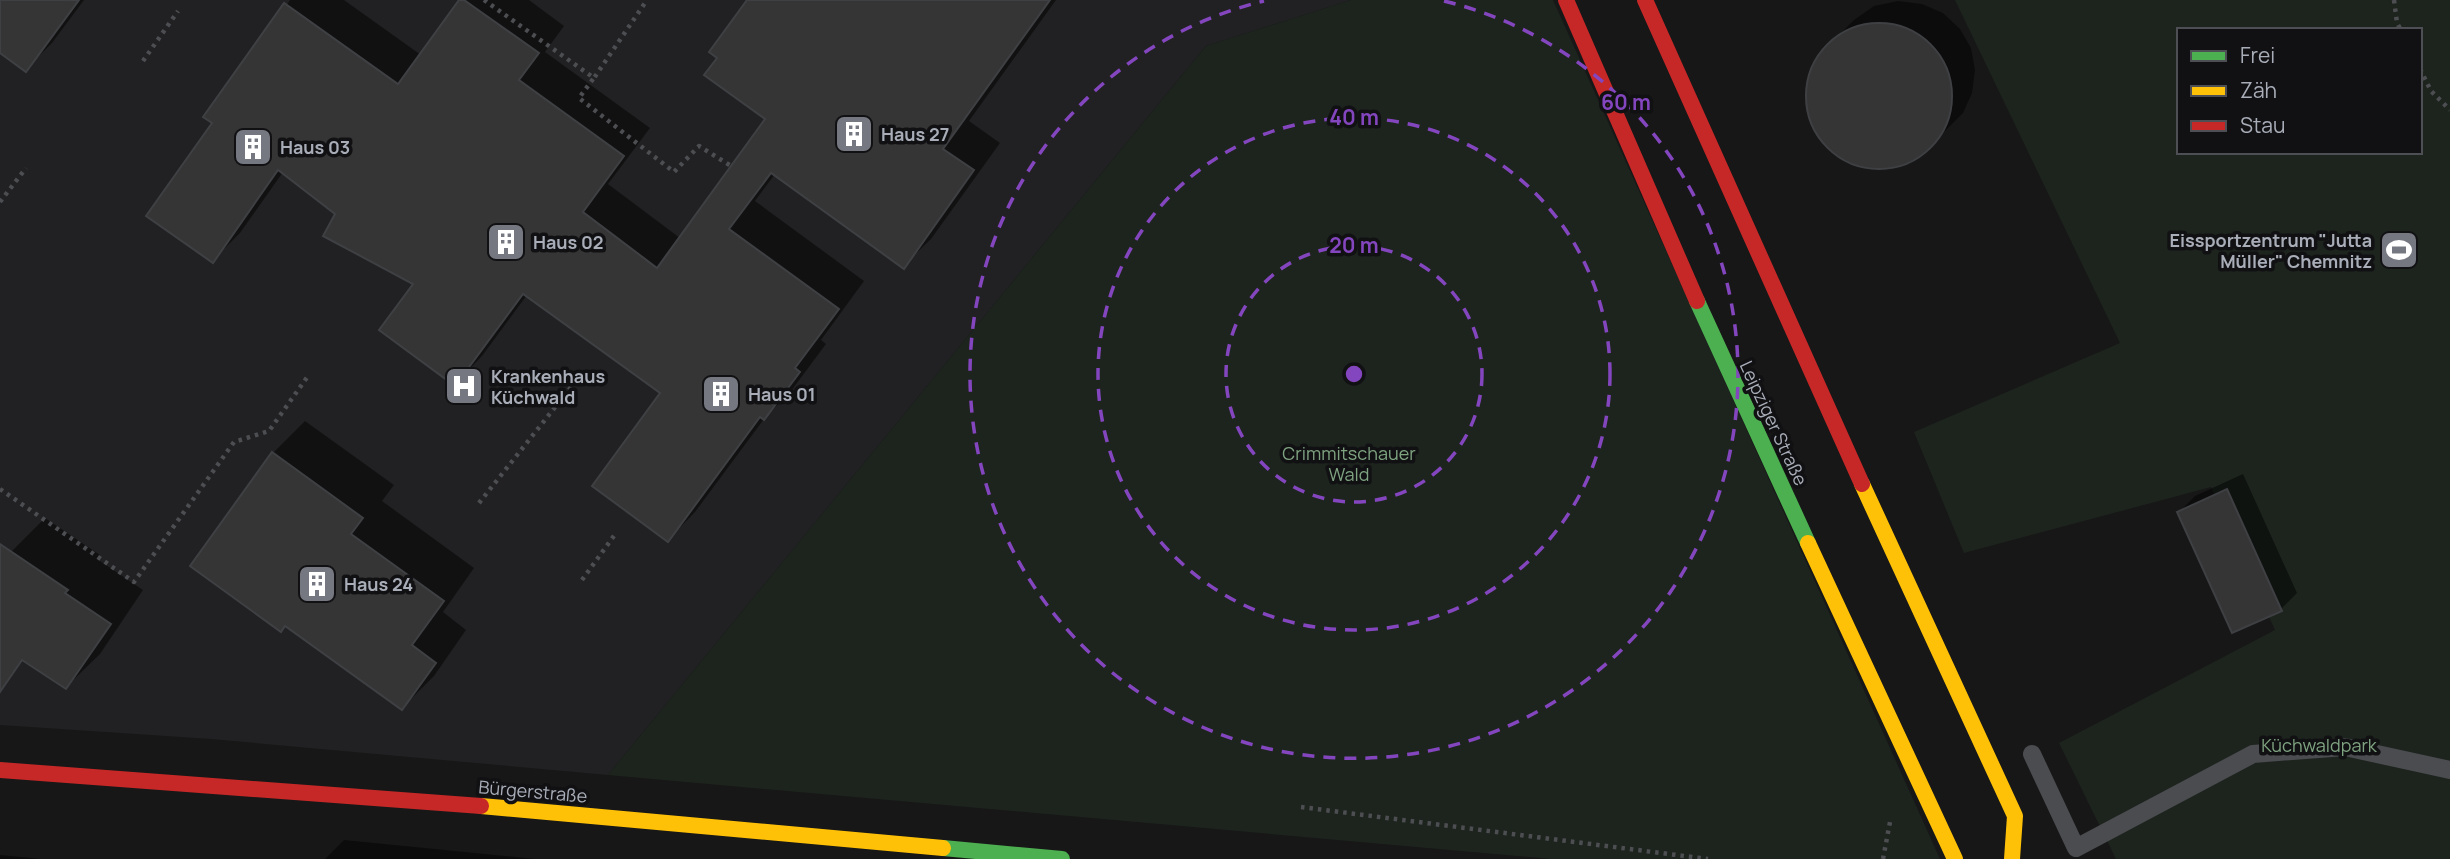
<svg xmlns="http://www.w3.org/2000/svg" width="2450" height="859" font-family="Manrope,sans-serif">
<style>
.built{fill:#212123}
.green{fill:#1d241e;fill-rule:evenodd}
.shadow{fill:#0007}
.building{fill:#353536;stroke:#3f4043;stroke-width:2}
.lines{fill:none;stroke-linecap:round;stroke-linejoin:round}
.path{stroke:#4d4e52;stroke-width:4.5;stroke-dasharray:3.5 5;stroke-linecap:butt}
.lane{stroke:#4b4c50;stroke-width:18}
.fast{stroke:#4caf50;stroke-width:16}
.slow{stroke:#ffc107;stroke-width:16}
.jam{stroke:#c62828;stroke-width:16}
.ring{fill:none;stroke:#8446be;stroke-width:3.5;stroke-dasharray:12 9}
.labels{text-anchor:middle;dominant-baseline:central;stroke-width:7;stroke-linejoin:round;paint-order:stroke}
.poi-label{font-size:18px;font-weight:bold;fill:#a8adb8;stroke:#111113;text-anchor:start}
.street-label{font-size:18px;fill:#a8adb8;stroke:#111113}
.park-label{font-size:18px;fill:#7fa381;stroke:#111113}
.centre{fill:#8446be;stroke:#111113;stroke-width:3.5}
.ring-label{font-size:21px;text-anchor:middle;font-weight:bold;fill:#8446be;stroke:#111113;stroke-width:7;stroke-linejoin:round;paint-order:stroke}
</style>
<rect width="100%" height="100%" fill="#171717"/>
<path class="built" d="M 0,0 L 1351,0 L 1206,46 L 608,775 L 211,739 L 0,725 Z"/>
<path class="green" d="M 1351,0 L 1553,0 L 1940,859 L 1552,859 L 608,775 L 1206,46 Z
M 1955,0 L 2450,0 L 2450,859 L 2116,859 L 2059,743 L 2275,630 L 2211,487 L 1964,553 L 1914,432 L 2120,343 ZM 2179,30 L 2420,30 L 2420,152 L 2179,152 Z"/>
<path class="shadow" d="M 0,0 L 84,0 L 52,43 L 25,70 L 0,51 Z
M 290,0 L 344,0 L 421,55 L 461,0 L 529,0 L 564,26 L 545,52 L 650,128 L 608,184 L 680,238 L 767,119 L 720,57 L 749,0 L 1056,0 L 969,121 L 1000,143 L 931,239 L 903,266 L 775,174 L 755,201 L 864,281 L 821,340 L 826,344 L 791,391 L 764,419 L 695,512 L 668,540 L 663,393 L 527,295 L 482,356 L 455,384 L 416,283 L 337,213 L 283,172 L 240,233 L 213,260 L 215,123 Z
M 1898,1 L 1922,4 L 1943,13 L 1960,29 L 1971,48 L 1975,70 L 1972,93 L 1963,113 L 1923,153 L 1903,164 L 1880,168 L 1856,164 L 1835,153 L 1818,134 L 1809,112 L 1808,87 L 1815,64 L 1830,44 L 1854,20 L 1874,6 Z
M 305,421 L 394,485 L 382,501 L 474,568 L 443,612 L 466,630 L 434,676 L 402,708 L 273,453 Z
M 2243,474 L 2297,593 L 2281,609 L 2233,631 L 2179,512 L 2195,496 Z
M 45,518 L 100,555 L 97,559 L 143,590 L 100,654 L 66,687 L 23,658 L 0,652 L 0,569 L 11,552 Z
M 344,840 L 536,859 L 325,859 Z
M 0,855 L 42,859 L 0,859 Z"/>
<path class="building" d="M 0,0 L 79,0 L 26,72 L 0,53 Z
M 459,0 L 464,0 L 539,53 L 519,80 L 624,156 L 583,212 L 657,268 L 765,119 L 704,75 L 717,58 L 709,52 L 747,0 L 1050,0 L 943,149 L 974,170 L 904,269 L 771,173 L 729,229 L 839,309 L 795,368 L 800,372 L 764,420 L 760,417 L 668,542 L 592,486 L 660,393 L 523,294 L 455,386 L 379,330 L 413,284 L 323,236 L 335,214 L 278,170 L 213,263 L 146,216 L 212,123 L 203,117 L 284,3 L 398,84 Z
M1806 96a73 73 0 1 1 146 0a73 73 0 1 1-146 0Z
M 272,452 L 363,518 L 351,534 L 444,601 L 412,645 L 436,663 L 402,710 L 285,626 L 281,632 L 190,566 Z
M 2227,489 L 2282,611 L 2232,633 L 2177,512 Z
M 0,544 L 68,590 L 65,593 L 111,624 L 66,689 L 22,660 L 0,692 Z"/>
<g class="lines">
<path class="path" d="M 484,0 L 594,78 L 647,0
M 2394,0 L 2397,23 L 2401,30
M 143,61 L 178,11
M 2420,69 L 2431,91 L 2450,110
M 593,79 L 579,98 L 674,172 L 699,146 L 731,166
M 0,202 L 26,168
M 0,489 L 134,582 L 234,442 L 269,431 L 308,376
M 479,503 L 583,372
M 582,580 L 616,533
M 1301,807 L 1708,859
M 1883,859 L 1890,822"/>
<path class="lane" d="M 2032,754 L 2076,848 L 2253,754 L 2345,747 L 2450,770"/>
<path class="fast" d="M 1697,301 L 1808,543
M 943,848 L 1062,859"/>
<path class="slow" d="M 1862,484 L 2015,816 L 2012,859
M 1808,543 L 1955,859
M 481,806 L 943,848"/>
<path class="jam" d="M 1566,0 L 1697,301
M 1645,0 L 1862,484
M 0,770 L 481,806"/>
</g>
<g class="ring">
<circle cx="1354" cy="374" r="128"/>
<circle cx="1354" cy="374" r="256"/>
<path d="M1444 1A384 384 0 1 1 1264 1"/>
</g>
<defs>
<symbol id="building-square" viewBox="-11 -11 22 22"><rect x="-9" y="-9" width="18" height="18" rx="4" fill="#757880" stroke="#111113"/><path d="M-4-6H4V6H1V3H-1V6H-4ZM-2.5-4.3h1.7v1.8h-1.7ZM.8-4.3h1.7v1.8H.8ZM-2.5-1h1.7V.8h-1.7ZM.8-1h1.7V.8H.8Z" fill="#fff"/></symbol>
<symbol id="stadium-square" viewBox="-11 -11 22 22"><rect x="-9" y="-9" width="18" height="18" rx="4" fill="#757880" stroke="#111113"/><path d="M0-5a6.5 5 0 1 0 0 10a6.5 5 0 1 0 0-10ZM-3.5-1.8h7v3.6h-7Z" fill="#fff"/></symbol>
<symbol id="hospital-square" viewBox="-11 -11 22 22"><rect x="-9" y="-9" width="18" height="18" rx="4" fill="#757880" stroke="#111113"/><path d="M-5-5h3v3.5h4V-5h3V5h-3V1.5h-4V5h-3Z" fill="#fff"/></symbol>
</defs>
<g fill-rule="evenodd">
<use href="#building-square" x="832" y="112" width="44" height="44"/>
<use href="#building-square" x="231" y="125" width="44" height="44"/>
<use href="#building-square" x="484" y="220" width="44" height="44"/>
<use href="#stadium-square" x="2377" y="228" width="44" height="44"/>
<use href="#hospital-square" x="442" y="364" width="44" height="44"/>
<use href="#building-square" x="699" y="372" width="44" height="44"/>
<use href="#building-square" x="295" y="562" width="44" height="44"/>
</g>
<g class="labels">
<g class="poi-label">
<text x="881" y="134">Haus 27</text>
<text x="280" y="147">Haus 03</text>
<text x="2372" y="240" text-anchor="end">Eissportzentrum "Jutta<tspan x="2372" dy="21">Müller" Chemnitz</tspan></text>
<text x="533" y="242">Haus 02</text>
<text x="491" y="376">Krankenhaus<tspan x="491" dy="21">Küchwald</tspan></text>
<text x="748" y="394">Haus 01</text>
<text x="344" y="584">Haus 24</text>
</g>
<g class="street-label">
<text transform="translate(1774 423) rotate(65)">Leipziger Straße</text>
<text transform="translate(533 791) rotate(5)">Bürgerstraße</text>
</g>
<g class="park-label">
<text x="1349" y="453">Crimmitschauer<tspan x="1349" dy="21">Wald</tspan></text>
<text x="2319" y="745">Küchwaldpark</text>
</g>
</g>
<circle cx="1354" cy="374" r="10" class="centre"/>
<g class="ring-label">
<text x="1626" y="110">60 m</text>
<text x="1354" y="125">40 m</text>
<text x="1354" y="253">20 m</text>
</g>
<rect x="2177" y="28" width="245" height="126" fill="#111113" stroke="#4d4f55" stroke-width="2"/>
<rect x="2191" y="51" width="35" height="10" fill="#4caf50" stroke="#4d4f55" stroke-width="2"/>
<text x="2240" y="63" font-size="21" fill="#a8adb8">Frei</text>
<rect x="2191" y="86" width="35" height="10" fill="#ffc107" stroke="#4d4f55" stroke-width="2"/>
<text x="2240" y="98" font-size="21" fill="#a8adb8">Zäh</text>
<rect x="2191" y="121" width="35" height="10" fill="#c62828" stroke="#4d4f55" stroke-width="2"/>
<text x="2240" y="133" font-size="21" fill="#a8adb8">Stau</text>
</svg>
